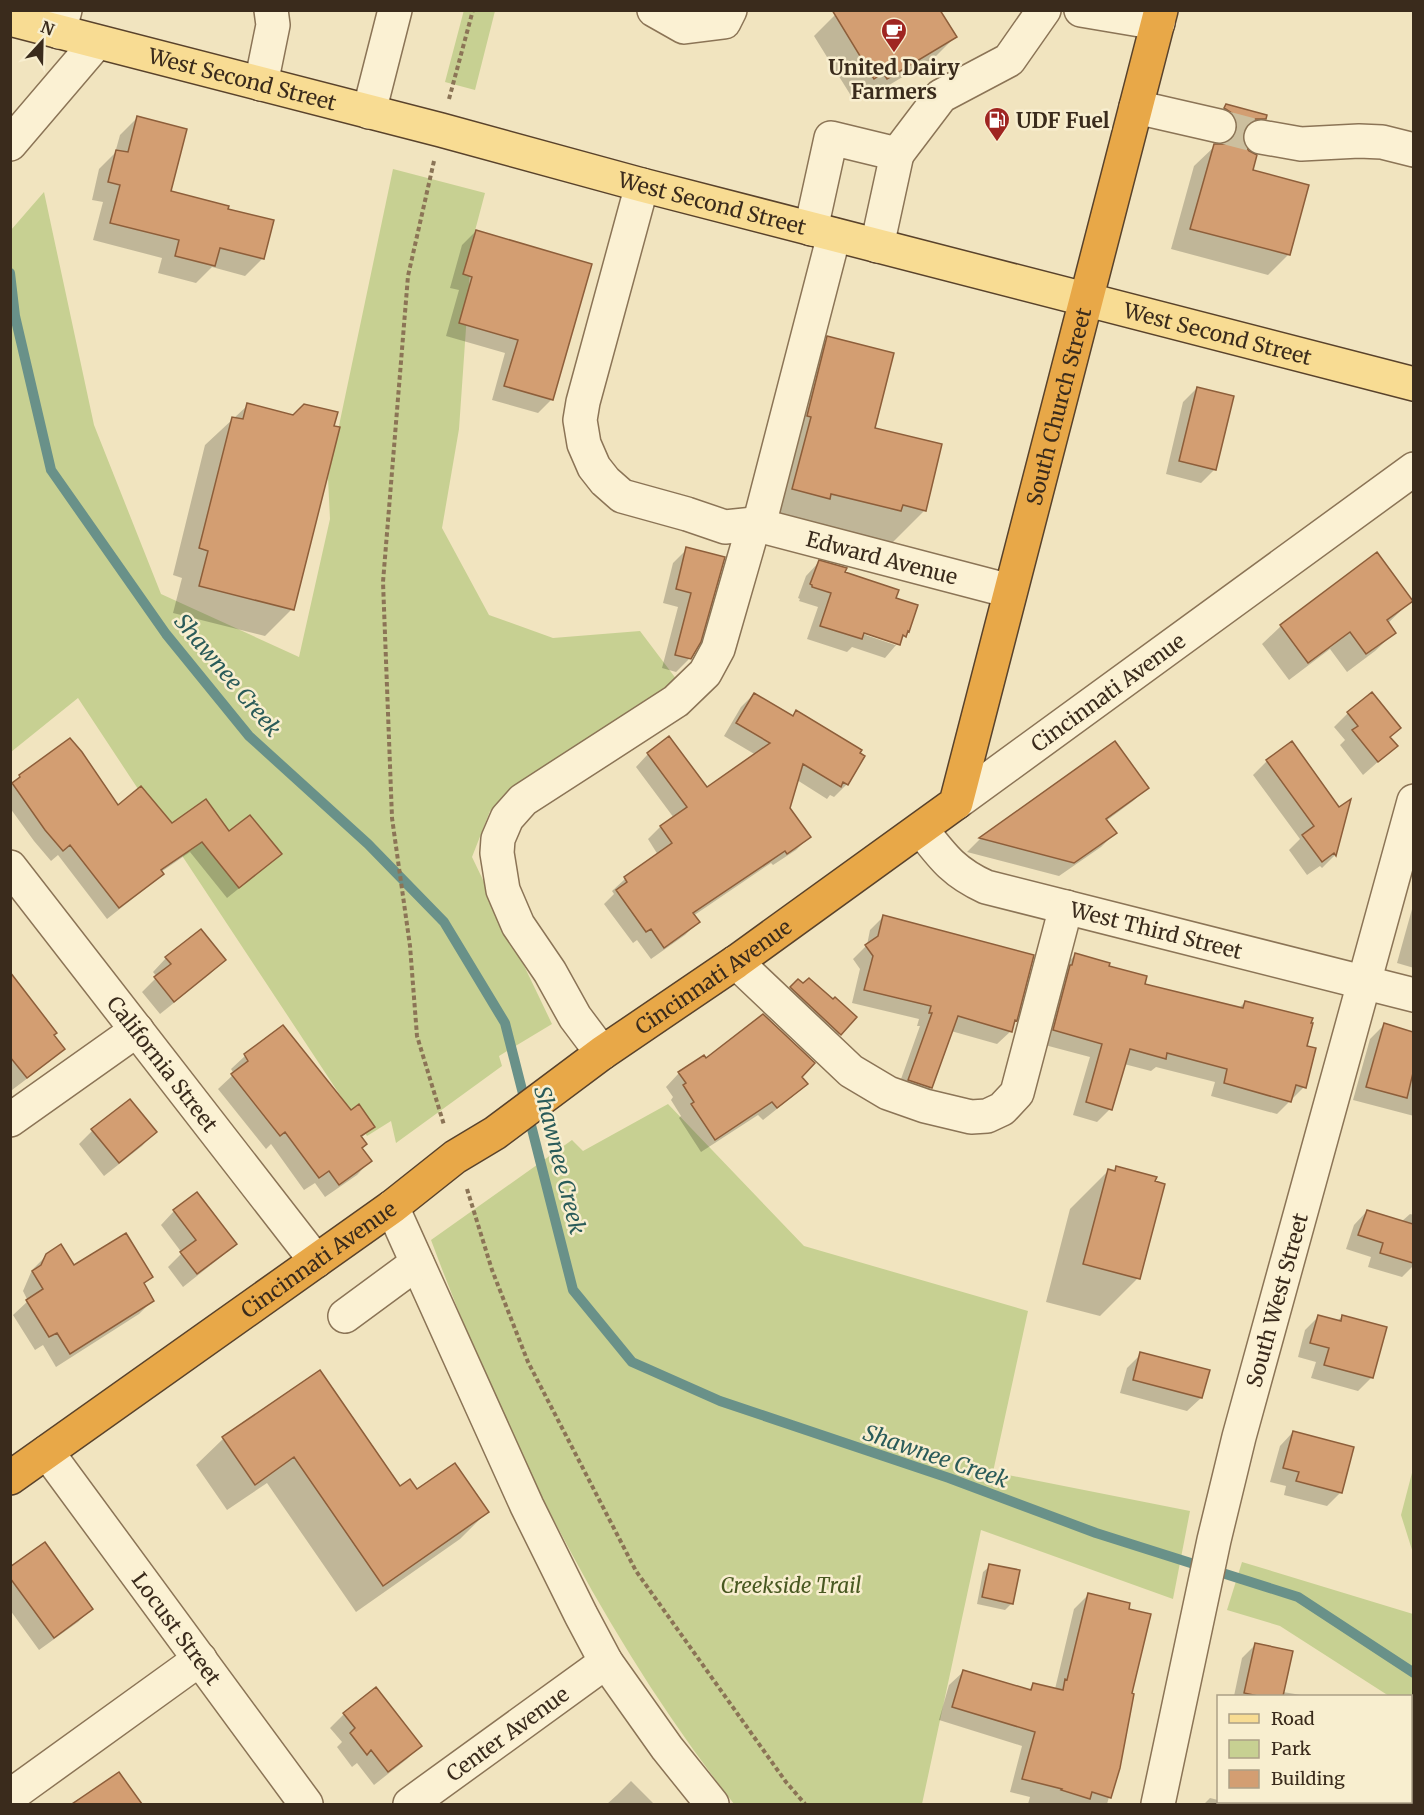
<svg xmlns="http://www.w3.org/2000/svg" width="1424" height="1815" font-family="Merriweather,serif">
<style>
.green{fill:#c7d092}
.shadow{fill:#0003;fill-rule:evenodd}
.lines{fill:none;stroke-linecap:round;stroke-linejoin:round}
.stream{stroke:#699189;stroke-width:10}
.building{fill:#d39e72;stroke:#8d5e3a;stroke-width:1.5}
.minor-tunnel{stroke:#ccbf9e;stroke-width:33;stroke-dasharray:33 16;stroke-linecap:butt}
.minor-casing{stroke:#8b7456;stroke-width:36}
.major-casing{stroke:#59422b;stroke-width:36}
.highway-casing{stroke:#59422b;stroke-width:36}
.path{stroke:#8b7456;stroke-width:4;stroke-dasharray:4.5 3;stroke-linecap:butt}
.minor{stroke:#fbf1d3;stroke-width:33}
.major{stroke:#f8dc93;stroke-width:33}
.highway{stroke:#e8a848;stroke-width:33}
.labels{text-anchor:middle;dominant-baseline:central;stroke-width:5;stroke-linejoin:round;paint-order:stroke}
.poi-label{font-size:21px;font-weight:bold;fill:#3a2b1c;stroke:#f8eecf}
.street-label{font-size:21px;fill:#3a2b1c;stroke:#f8eecf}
.park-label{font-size:21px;font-style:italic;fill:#485821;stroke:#f8eecf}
.water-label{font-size:22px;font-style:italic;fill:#2a5b59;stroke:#f8eecf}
</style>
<rect width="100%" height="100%" fill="#f1e4bf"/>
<path class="green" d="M 464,10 L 495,11 L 475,90 L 445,82 Z
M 393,169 L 485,193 L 472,242 L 459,429 L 442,528 L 489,615 L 553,638 L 640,631 L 677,680 L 490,811 L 472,857 L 552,1024 L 499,1056 L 502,1066 L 396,1143 L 391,1121 L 367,1136 L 78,698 L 11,752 L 11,230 L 44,192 L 94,425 L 161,594 L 299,657 L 330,519 L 328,478 Z
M 668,1104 L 804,1246 L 1028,1311 L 993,1472 L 1190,1511 L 1173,1599 L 981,1530 L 922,1804 L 734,1804 C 602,1635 506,1441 431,1240 L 572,1140 L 583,1151 Z
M 1413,1469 L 1413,1553 L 1401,1515 Z
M 1242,1562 L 1413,1614 L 1413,1718 L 1411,1714 L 1410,1696 L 1389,1696 L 1280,1626 L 1227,1610 Z"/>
<path class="shadow" d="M 842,10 L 955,37 L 934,58 L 866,99 L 862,92 L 853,99 L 814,36 L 835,15 Z
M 1226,106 L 1265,118 L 1244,139 L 1242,139 L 1251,171 L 1289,254 L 1268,275 L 1171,249 L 1194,166 L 1215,146 L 1217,146 L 1217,141 L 1205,126 Z
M 137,118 L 169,192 L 227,210 L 263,258 L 245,276 L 212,267 L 196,283 L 158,273 L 162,258 L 93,240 L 103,202 L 92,200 L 99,169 L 115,153 L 120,135 Z
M 476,231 L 552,399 L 538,413 L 492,400 L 505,353 L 446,336 L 459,290 L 450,288 L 462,245 Z
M 828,338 L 874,429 L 925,510 L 892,543 L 872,538 L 760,521 L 795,371 Z
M 1197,388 L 1215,469 L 1201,483 L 1166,474 L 1183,402 Z
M 248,405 L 292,609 L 265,636 L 173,613 L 182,578 L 173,575 L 205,445 Z
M 687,549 L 723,558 L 690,658 L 676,672 L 662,668 L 678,607 L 663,603 L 673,563 Z
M 1377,554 L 1411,601 L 1387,624 L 1394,633 L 1375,651 L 1347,672 L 1330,649 L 1289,680 L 1262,644 L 1281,626 Z
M 819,562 L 894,599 L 917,606 L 908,631 L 885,658 L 852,647 L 847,652 L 807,639 L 818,607 L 799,601 L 800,599 L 798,598 L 806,576 ZM 858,630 L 898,643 L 895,645 L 857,632 Z
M 754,694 L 792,717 L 797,712 L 863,757 L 847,784 L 834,797 L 830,795 L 827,799 L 797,780 L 788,808 L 809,837 L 796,850 L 773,865 L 771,863 L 693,916 L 698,922 L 685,935 L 651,959 L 637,940 L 633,943 L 604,904 L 614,894 L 612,891 L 625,879 L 658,855 L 648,839 L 660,827 L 674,818 L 636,767 L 648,754 L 707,789 L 756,755 L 724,736 L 741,707 Z
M 1371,694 L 1389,738 L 1396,746 L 1363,775 L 1340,745 L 1345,740 L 1334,727 L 1348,713 Z
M 1115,744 L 1147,788 L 1133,801 L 1106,821 L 1115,833 L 1101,847 L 1059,876 L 967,852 L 980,839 Z
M 1267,761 L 1339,809 L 1348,803 L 1335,855 L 1322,868 L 1320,866 L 1307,875 L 1289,850 L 1300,839 L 1253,775 Z
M 20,776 L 172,825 L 229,834 L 280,854 L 268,865 L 227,898 L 190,852 L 161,872 L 162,874 L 150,885 L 107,919 L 58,855 L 51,861 L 34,841 L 10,808 L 10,785 Z
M 1414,902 L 1414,968 L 1397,963 Z
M 883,917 L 1015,1020 L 1011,1031 L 997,1044 L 951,1031 L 931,1088 L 917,1101 L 896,1093 L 920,1026 L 917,1026 L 919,1019 L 852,1003 L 860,969 L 853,959 L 867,945 L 870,930 Z
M 1075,955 L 1107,967 L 1143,985 L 1239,1008 L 1245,1002 L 1305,1047 L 1304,1087 L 1277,1114 L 1211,1096 L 1215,1082 L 1156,1067 L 1151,1071 L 1124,1064 L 1110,1109 L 1097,1122 L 1073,1115 L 1090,1057 L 1041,1044 L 1062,968 Z
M 166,958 L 224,960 L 210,974 L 160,1014 L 142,992 L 157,977 L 153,972 Z
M 10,975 L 63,1049 L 49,1062 L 12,1090 L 10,1088 Z
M 798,981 L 855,1017 L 826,1048 L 784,994 Z
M 1384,1025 L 1414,1033 L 1414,1116 L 1353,1100 L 1370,1039 Z
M 283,1027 L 351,1112 L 373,1126 L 361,1138 L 361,1148 L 370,1161 L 357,1175 L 325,1197 L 315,1183 L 304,1190 L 271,1144 L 266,1149 L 218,1089 L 234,1074 L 231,1069 L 245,1056 Z
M 706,1060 L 801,1077 L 806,1084 L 792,1097 L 763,1120 L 758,1115 L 701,1152 L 679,1118 L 681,1116 L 671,1100 L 673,1097 L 666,1087 L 679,1073 Z
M 92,1131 L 155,1132 L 142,1146 L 104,1176 L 79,1144 Z
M 1117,1168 L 1138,1278 L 1100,1316 L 1046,1302 L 1070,1209 L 1108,1171 L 1113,1172 Z
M 174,1211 L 235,1244 L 221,1257 L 183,1287 L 168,1267 L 182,1253 L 161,1225 Z
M 1367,1211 L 1401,1222 L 1410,1214 L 1414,1215 L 1414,1265 L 1402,1277 L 1368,1267 L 1371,1257 L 1346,1249 L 1354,1225 Z
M 47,1255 L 73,1267 L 151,1277 L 143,1285 L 152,1301 L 139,1314 L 56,1367 L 43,1345 L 35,1350 L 13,1315 L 28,1301 L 23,1291 L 32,1270 Z
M 1343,1316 L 1372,1377 L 1358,1391 L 1311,1378 L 1316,1362 L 1298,1357 L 1305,1330 L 1318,1317 L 1337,1321 Z
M 1141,1354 L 1201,1398 L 1187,1411 L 1120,1393 L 1127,1368 Z
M 320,1372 L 400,1488 L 417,1491 L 487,1512 L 460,1539 L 356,1612 L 267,1483 L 227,1510 L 196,1465 L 223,1439 Z
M 1293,1432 L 1341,1492 L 1327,1506 L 1284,1495 L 1286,1486 L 1270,1482 L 1280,1446 Z
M 990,1566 L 1012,1603 L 1005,1610 L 977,1604 L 983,1572 Z
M 10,1568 L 91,1609 L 78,1622 L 39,1650 L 10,1610 Z
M 1088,1595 L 1130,1695 L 1118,1767 L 1107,1804 L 1028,1804 L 1030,1797 L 1010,1792 L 1022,1746 L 939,1720 L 949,1685 L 963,1672 L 1028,1691 L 1033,1685 L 1055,1689 L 1074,1609 Z
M 1255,1645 L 1283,1692 L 1307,1696 L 1234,1696 L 1242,1658 Z
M 376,1690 L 420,1746 L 407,1759 L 374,1785 L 357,1763 L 352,1767 L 337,1747 L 342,1742 L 330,1728 L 344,1714 Z
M 119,1774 L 140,1804 L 70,1804 L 80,1798 L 82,1800 Z
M 631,1781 L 654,1804 L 607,1804 L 617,1795 Z
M 1210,1798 L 1218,1800 L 1218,1802 L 1302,1802 L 1301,1804 L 1204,1804 Z"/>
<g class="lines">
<path class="stream" d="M 10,273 L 15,316 L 51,470 L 166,634 L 249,736 L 368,844 L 444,922 L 505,1023 L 573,1290 L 632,1362 L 720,1401 L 949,1478 L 1096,1533 L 1298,1597 L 1414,1673"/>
</g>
<path class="building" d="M 832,10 L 940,10 L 957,37 L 887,79 L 883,73 L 874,79 Z
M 1226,104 L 1267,115 L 1266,119 L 1255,119 L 1247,125 L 1243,133 L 1244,144 L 1249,151 L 1257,155 L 1253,170 L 1309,185 L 1290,255 L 1190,229 L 1214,144 L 1225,144 L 1232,139 L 1237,131 L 1237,120 L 1232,113 L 1224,108 Z
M 137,116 L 187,129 L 171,191 L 229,206 L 228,209 L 274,220 L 264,259 L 220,248 L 215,266 L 175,256 L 179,240 L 110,223 L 120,185 L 108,182 L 116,150 L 128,152 Z
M 476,230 L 592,264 L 553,400 L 504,386 L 518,340 L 459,323 L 472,277 L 463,274 Z
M 827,336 L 894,353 L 875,428 L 942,444 L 926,511 L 903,505 L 901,511 L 831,494 L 830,499 L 792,489 L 811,417 L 807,416 Z
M 1197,387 L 1234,396 L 1216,470 L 1179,461 Z
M 247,403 L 293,415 L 304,404 L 338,412 L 334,426 L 340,427 L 294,610 L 199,586 L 208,551 L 199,548 L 232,417 L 243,419 Z
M 686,547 L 725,557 L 701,642 L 691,659 L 675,655 L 691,593 L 676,589 Z
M 1377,552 L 1413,601 L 1387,620 L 1396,633 L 1366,654 L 1350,632 L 1308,663 L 1280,625 Z
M 819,560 L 847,568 L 845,572 L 899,590 L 896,598 L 918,605 L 909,632 L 908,631 L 906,637 L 903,635 L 900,645 L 864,633 L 862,639 L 820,626 L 831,593 L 812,587 L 812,585 L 810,584 Z
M 1372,692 L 1401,728 L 1390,737 L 1398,746 L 1378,762 L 1352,730 L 1358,726 L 1347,712 Z
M 754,693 L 793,716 L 796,710 L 862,750 L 860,753 L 865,756 L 848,785 L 843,782 L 841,787 L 803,764 L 790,808 L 811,837 L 787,854 L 785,851 L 693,913 L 700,922 L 664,948 L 651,929 L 646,932 L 616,890 L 627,882 L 624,877 L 672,843 L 660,826 L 687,807 L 647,753 L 669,736 L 707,787 L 770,743 L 736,723 Z
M 70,738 L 82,752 L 118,805 L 141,786 L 172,823 L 206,799 L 229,831 L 250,815 L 282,854 L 239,888 L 202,842 L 161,870 L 164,874 L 119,908 L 70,845 L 63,851 L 45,830 L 12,783 L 20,777 L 19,775 Z
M 1115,741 L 1149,788 L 1106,819 L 1117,833 L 1074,863 L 979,838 Z
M 1292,741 L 1339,807 L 1351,799 L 1336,856 L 1334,853 L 1322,862 L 1302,835 L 1314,826 L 1266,760 Z
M 883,915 L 1034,955 L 1017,1021 L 1015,1020 L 1012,1032 L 958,1016 L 932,1088 L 908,1080 L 932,1013 L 929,1013 L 931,1006 L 864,990 L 873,956 L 865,945 L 878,936 Z
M 201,929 L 226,960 L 174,1002 L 154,977 L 171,964 L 165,957 Z
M 1075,953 L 1110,963 L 1109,966 L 1147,976 L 1145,984 L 1243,1008 L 1245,1001 L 1313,1018 L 1311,1023 L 1313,1023 L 1307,1046 L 1316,1048 L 1306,1088 L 1296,1085 L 1291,1102 L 1224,1083 L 1227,1069 L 1167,1053 L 1166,1059 L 1130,1049 L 1112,1110 L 1086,1102 L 1102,1044 L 1053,1030 L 1070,965 L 1072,965 Z
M 10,972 L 57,1033 L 54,1035 L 65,1049 L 27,1078 L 10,1057 Z
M 809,978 L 833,999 L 835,997 L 857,1017 L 841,1035 L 790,987 L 798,979 L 803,983 Z
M 763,1014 L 815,1063 L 802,1077 L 808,1084 L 777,1108 L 772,1102 L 715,1140 L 691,1104 L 694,1102 L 683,1085 L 686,1083 L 678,1072 L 704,1055 L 706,1058 Z
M 1384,1023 L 1413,1032 L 1413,1073 L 1407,1098 L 1366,1087 Z
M 283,1025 L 351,1110 L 359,1104 L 375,1127 L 361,1136 L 367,1144 L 362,1148 L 372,1161 L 339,1185 L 329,1171 L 319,1178 L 285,1132 L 280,1136 L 231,1074 L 248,1061 L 244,1054 Z
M 130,1099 L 157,1132 L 119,1163 L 91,1129 Z
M 1116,1166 L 1157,1177 L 1155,1181 L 1165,1184 L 1140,1279 L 1083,1264 L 1108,1169 L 1115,1171 Z
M 197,1192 L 237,1244 L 197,1274 L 180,1252 L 196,1240 L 173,1210 Z
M 1367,1210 L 1413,1224 L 1413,1263 L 1380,1253 L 1383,1243 L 1358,1235 Z
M 126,1233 L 153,1277 L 144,1283 L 154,1301 L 70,1354 L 57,1333 L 49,1337 L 26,1300 L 43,1289 L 32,1271 L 41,1265 L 46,1254 L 61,1244 L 74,1265 Z
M 1318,1315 L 1341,1321 L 1342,1315 L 1387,1327 L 1373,1378 L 1324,1365 L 1329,1348 L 1310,1343 Z
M 1140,1352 L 1210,1370 L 1202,1398 L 1133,1380 Z
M 320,1370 L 400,1486 L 410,1479 L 417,1489 L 455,1463 L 489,1512 L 383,1586 L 294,1457 L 255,1485 L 222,1437 Z
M 1293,1431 L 1354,1447 L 1342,1493 L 1296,1481 L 1299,1472 L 1283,1468 Z
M 45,1542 L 93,1609 L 54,1638 L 10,1578 L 10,1567 Z
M 989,1564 L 1020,1570 L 1013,1604 L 982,1597 Z
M 1088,1593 L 1130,1603 L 1129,1609 L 1151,1614 L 1132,1693 L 1134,1694 L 1120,1768 L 1111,1798 L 1092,1792 L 1090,1799 L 1061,1790 L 1062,1789 L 1022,1779 L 1035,1732 L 952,1707 L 963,1670 L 1031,1690 L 1033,1683 L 1063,1690 L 1065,1679 L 1067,1680 Z
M 1255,1643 L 1293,1651 L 1283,1696 L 1258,1696 L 1244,1693 Z
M 376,1687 L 422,1746 L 388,1772 L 371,1750 L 367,1755 L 350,1733 L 355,1728 L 343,1713 Z
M 119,1772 L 142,1804 L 72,1804 Z"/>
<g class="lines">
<path class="minor-tunnel" d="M 1219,126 L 1261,137"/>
<defs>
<g id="minor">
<path d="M 654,10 L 684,27 L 724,22 L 730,10"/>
<path d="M 1081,10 L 1158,23"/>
<path d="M 59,32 L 65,10"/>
<path d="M 261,84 L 273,25 L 271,10"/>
<path d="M 1136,107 L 1219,126"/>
<path d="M 369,112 L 395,10"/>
<path d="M 1261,137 L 1301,144 L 1359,141 L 1382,142 L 1414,150"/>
<path d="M 10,144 L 97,42"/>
<path d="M 897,154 L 941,96 L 1009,60 L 1044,10"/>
<path id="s1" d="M 642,185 L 583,402 L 580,420 L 584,444 L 594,467 L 605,481 L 622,496 L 687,514 L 725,527 L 754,524 L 1010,591"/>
<path d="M 811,229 L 831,138 L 897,154 L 877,246"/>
<path id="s2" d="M 956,803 L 1414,469"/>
<path id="s3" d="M 921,829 C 942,856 953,872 986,887 L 1414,995"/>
<path id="s4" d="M 10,867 L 316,1261"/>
<path d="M 736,962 L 851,1071 L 888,1093 L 925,1106 L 971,1117 L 987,1116 L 1002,1109 L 1017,1093 L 1066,907"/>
<path d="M 602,1053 L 575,1017 L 550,972 L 518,925 L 503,890 L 497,853 L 498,839 L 507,818 L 523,800 L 676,701 L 705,673 L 718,649 L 754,524 L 761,517 L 834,235"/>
<path d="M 10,1120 L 137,1030"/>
<path d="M 392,1207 L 527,1506 L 581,1615 L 606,1662 L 667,1748 L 712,1804"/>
<path d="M 345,1316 L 417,1263"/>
<path id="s5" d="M 47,1452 L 306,1804"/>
<path d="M 10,1796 L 200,1659"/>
<path id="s6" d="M 410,1804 L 606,1662"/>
<path id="s7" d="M 1158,1804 L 1214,1540 L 1239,1437 L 1414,801"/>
</g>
<g id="major">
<path id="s8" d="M 10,19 L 441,130 L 642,185 L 1414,384"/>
</g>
<g id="highway">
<path id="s9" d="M 10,1478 L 392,1207 L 455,1157 L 495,1133 L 602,1053 L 736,962 L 956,803 L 1161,10"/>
</g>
</defs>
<use href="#minor" class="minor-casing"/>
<use href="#major" class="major-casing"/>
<use href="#highway" class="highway-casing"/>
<path class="path" d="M 449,99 L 473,10
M 434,161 L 408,276 L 383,582 L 392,818 L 410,946 L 417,1036 L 444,1125
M 467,1189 L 492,1270 L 528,1362 L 636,1571 L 786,1782 L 805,1804"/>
<use href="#minor" class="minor"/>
<use href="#major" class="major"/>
<use href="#highway" class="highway"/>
</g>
<defs>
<symbol id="cafe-pin" viewBox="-11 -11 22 30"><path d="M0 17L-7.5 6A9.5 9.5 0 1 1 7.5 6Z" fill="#9f2521" stroke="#f8eecf"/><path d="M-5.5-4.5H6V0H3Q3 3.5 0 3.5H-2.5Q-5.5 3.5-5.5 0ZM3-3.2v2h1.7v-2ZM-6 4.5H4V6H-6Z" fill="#fff"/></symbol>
<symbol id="fuel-pin" viewBox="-11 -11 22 30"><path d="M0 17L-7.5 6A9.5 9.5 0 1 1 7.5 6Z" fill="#9f2521" stroke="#f8eecf"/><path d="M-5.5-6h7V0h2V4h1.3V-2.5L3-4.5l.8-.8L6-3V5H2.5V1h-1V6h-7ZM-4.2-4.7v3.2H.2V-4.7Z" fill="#fff"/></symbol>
</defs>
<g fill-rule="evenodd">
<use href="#cafe-pin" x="879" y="16" width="30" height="40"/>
<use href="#fuel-pin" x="982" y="105" width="30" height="40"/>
</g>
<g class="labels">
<g class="poi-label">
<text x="894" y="67">United Dairy<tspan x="894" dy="24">Farmers</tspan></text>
<text x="1016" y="120" text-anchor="start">UDF Fuel</text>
</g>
<g class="street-label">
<text stroke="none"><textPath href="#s8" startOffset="240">West Second Street</textPath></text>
<text stroke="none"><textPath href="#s8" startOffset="726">West Second Street</textPath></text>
<text stroke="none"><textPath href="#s8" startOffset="1248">West Second Street</textPath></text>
<text stroke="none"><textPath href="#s9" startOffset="1572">South Church Street</textPath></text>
<text stroke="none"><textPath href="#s1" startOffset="602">Edward Avenue</textPath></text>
<text stroke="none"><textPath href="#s2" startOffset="188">Cincinnati Avenue</textPath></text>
<text stroke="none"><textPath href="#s3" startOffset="264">West Third Street</textPath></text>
<text stroke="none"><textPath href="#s9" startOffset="864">Cincinnati Avenue</textPath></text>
<text stroke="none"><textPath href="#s4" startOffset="249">California Street</textPath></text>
<text stroke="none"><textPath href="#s9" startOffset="378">Cincinnati Avenue</textPath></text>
<text stroke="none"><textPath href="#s7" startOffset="518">South West Street</textPath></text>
<text stroke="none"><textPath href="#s5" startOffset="219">Locust Street</textPath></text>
<text stroke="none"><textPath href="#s6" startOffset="120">Center Avenue</textPath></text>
</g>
<g class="park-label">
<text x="791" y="1585">Creekside Trail</text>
</g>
<g class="water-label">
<text transform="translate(228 675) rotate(50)">Shawnee Creek</text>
<text transform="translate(560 1160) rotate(76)">Shawnee Creek</text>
<text transform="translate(936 1456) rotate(19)">Shawnee Creek</text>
</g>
</g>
<rect width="1424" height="1815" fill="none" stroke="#3a2b1c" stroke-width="24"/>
<rect x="1217" y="1695" width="195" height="108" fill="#f8eecf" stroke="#aca087" stroke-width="1.5"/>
<rect x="1229" y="1714" width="30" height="9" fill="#f8dc93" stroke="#aca087" stroke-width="1.5"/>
<text x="1271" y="1725" font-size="18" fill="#3a2b1c">Road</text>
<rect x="1229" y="1740" width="30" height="18" fill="#c7d092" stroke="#aca087" stroke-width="1.5"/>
<text x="1271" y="1755" font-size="18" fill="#3a2b1c">Park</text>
<rect x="1229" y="1770" width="30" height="18" fill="#d39e72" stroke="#aca087" stroke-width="1.5"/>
<text x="1271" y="1785" font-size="18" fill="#3a2b1c">Building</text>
<g transform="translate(42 42) rotate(22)" stroke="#f8eecf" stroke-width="4.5" paint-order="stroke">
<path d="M0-4.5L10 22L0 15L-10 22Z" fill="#3a2b1c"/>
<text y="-9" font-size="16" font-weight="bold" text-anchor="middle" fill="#3a2b1c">N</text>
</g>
</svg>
